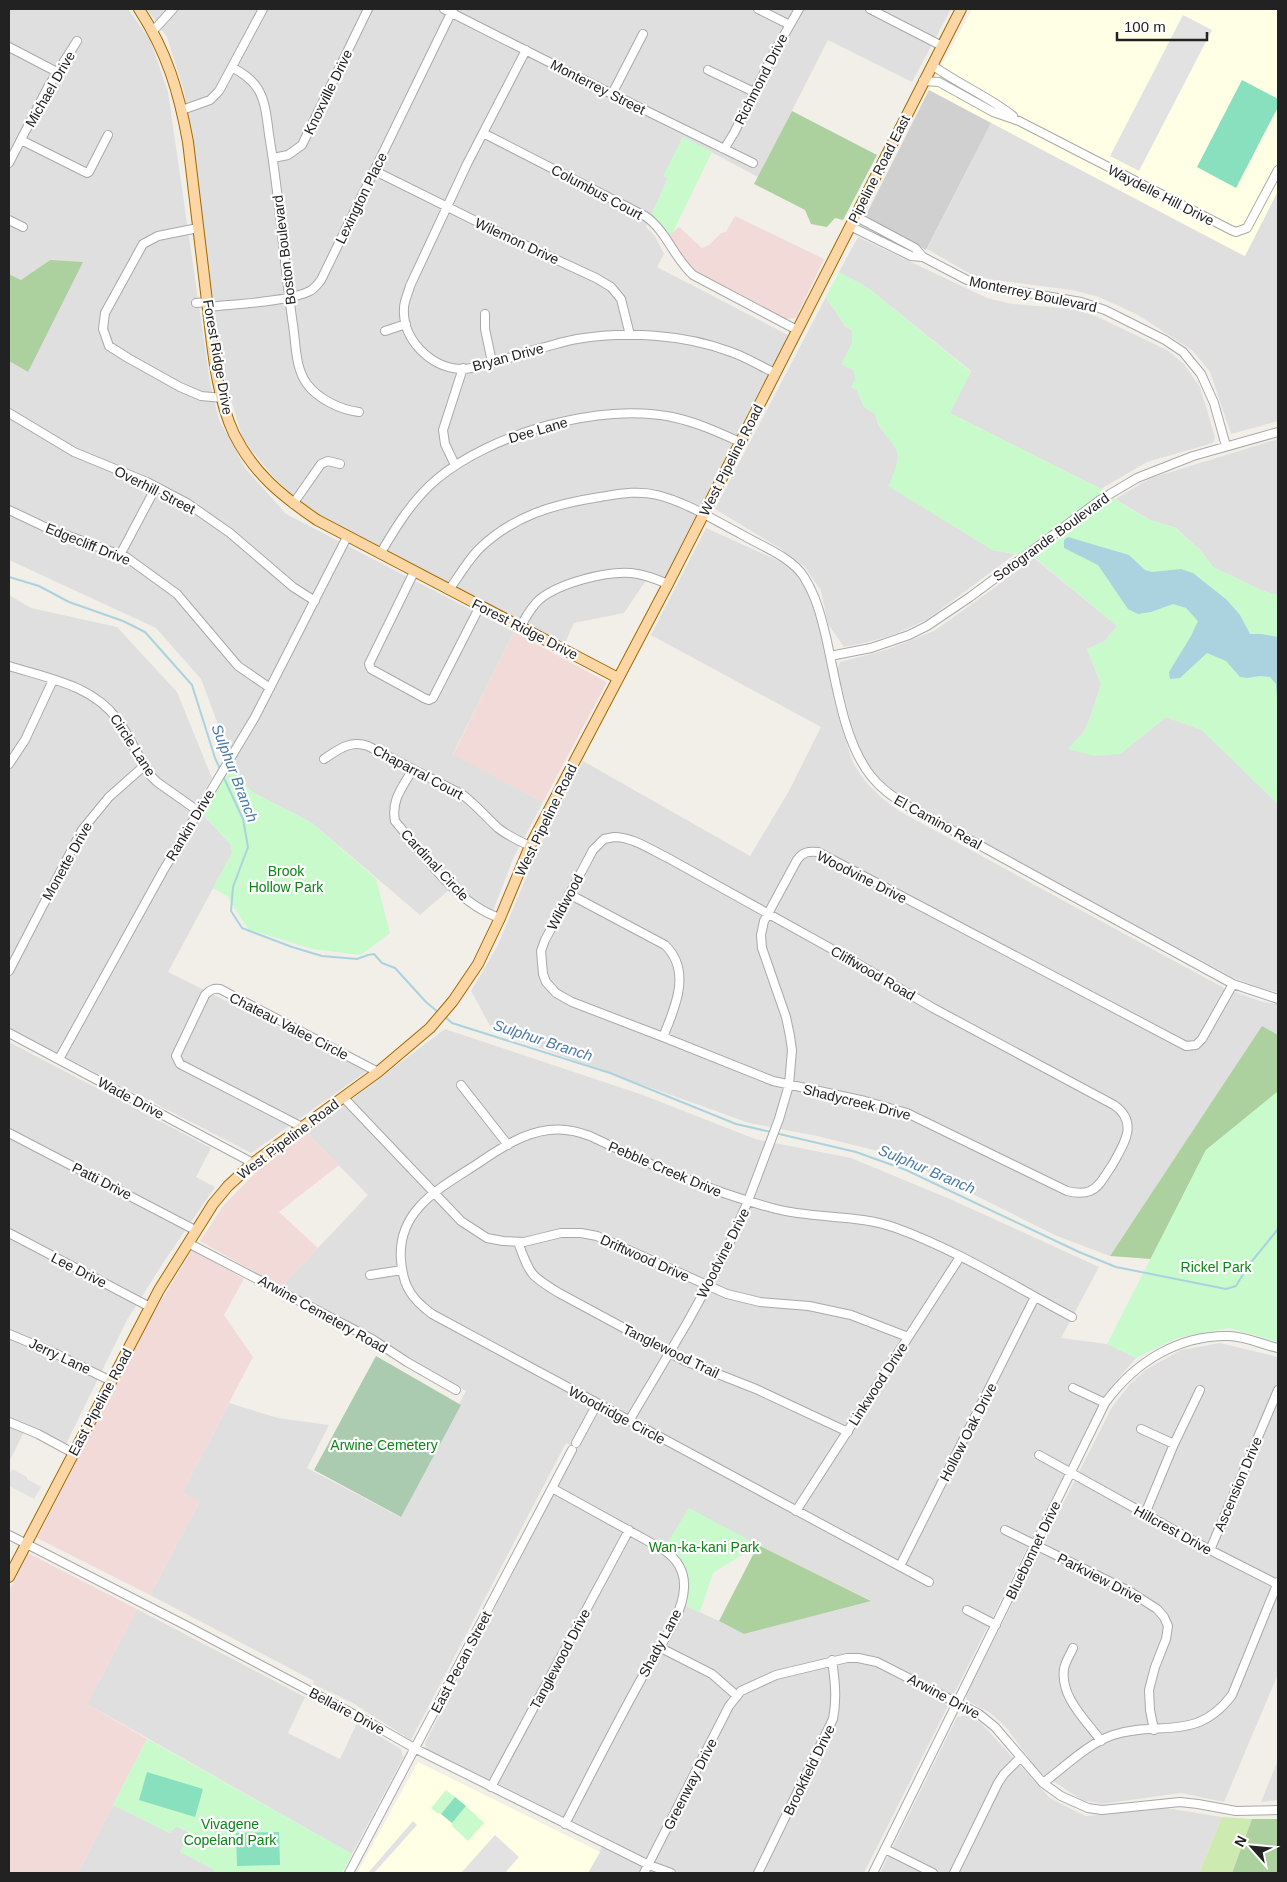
<svg xmlns="http://www.w3.org/2000/svg" width="1287" height="1882" font-family="Arial,sans-serif">
<style>
.residential{fill:#e0dfdf;fill-rule:evenodd}
.commercial{fill:#f2dad9}
.education{fill:#ffffe5}
.religious{fill:#d0d0d0}
.grass{fill:#cdebb0}
.forest{fill:#add19e}
.cemetery{fill:#aacbaf}
.park{fill:#c8facc}
.pitch{fill:#88e0be}
.parking{fill:#e2e2e2}
.water{fill:#aad3df}
.lines{fill:none;stroke-linecap:round;stroke-linejoin:round}
.stream{stroke:#aad3df;stroke-width:2}
.minor-casing{stroke:#a9a9a9;stroke-width:10}
.major-casing{stroke:#a06b00;stroke-width:12}
.minor{stroke:#fff;stroke-width:8}
.major{stroke:#fcd6a4;stroke-width:10}
.labels{text-anchor:middle;dominant-baseline:central;stroke-width:4.5;stroke-linejoin:round;paint-order:stroke}
.street-label{font-size:14px;fill:#222;stroke:#fff}
.park-label{font-size:14px;fill:#0c8416;stroke:#fff}
.water-label{font-size:15px;font-style:italic;fill:#4a7aab;stroke:#fff}
</style>
<rect width="100%" height="100%" fill="#f2efe9"/>
<path class="residential" d="M 9,9 L 128,9 L 150,40 L 168,92 L 210,382 L 219,420 L 246,469 L 286,514 L 514,632 L 453,754 L 543,802 L 513,859 L 493,911 L 477,903 L 457,883 L 420,915 L 312,823 L 252,792 L 241,780 L 232,762 L 201,679 L 156,628 L 9,560 L 9,361 L 28,372 L 50,260 L 21,280 L 9,274 Z
M 147,9 L 951,9 L 912,82 L 828,40 L 758,177 L 683,137 L 664,176 L 668,178 L 646,227 L 655,236 L 664,254 L 657,267 L 788,335 L 664,578 L 651,573 L 624,613 L 574,623 L 565,643 L 347,532 L 303,505 L 277,481 L 243,440 L 224,376 L 184,91 L 167,37 Z
M 991,123 L 1244,256 L 1278,191 L 1278,421 L 1231,434 L 1210,372 L 1193,351 L 1138,315 L 1099,297 L 1072,290 L 994,280 L 972,275 L 927,249 Z
M 858,237 L 987,298 L 1012,304 L 1074,309 L 1098,317 L 1167,350 L 1184,364 L 1200,387 L 1215,437 L 1213,443 L 1147,462 L 1101,489 L 950,413 L 971,371 L 868,288 L 839,272 Z
M 826,297 L 845,326 L 852,330 L 857,390 L 864,407 L 875,414 L 879,426 L 895,446 L 899,457 L 897,469 L 992,550 L 1015,554 L 928,619 L 898,633 L 869,642 L 844,647 L 828,624 L 821,591 L 805,567 L 781,549 L 715,509 Z
M 1278,439 L 1278,595 L 1263,591 L 1213,567 L 1200,550 L 1176,528 L 1150,520 L 1115,499 L 1151,478 Z
M 706,528 L 779,561 L 795,571 L 807,588 L 819,624 L 840,722 L 853,763 L 865,781 L 883,799 L 899,811 L 1224,988 L 1263,1002 L 1278,1004 L 1278,1035 L 1262,1027 L 1110,1256 L 1057,1236 L 894,1155 L 817,1136 L 749,1123 L 493,1031 L 471,991 L 497,947 L 541,842 L 583,761 L 750,856 L 789,791 L 821,727 L 651,635 Z
M 1033,557 L 1117,626 L 1105,641 L 1087,649 L 1101,684 L 1091,715 L 1084,732 L 1068,749 L 1120,754 L 1166,717 L 1202,730 L 1278,804 L 1278,992 L 1267,990 L 1234,978 L 900,798 L 874,775 L 861,753 L 853,731 L 837,670 L 840,662 L 886,650 L 934,631 L 997,586 Z
M 9,595 L 31,608 L 117,627 L 177,692 L 212,778 L 195,806 L 231,845 L 232,853 L 168,972 L 367,1071 L 251,1153 L 9,1028 Z
M 445,1029 L 643,1095 L 755,1139 L 851,1158 L 950,1199 L 1099,1267 L 1061,1338 L 1107,1344 L 1136,1358 L 1111,1387 L 1095,1413 L 864,1873 L 588,1873 L 607,1838 L 427,1751 L 425,1743 L 577,1449 L 566,1443 L 411,1740 L 351,1702 L 313,1684 L 314,1681 L 150,1595 L 199,1502 L 182,1493 L 229,1403 L 278,1418 L 329,1425 L 307,1468 L 400,1517 L 466,1391 L 281,1287 L 368,1195 L 307,1133 ZM 689,1509 L 758,1545 L 870,1600 L 744,1634 L 719,1621 L 686,1606 L 689,1592 L 689,1578 L 684,1565 L 676,1553 Z
M 9,1042 L 211,1148 L 196,1177 L 215,1187 L 165,1260 L 127,1320 L 65,1446 L 27,1426 L 9,1462 Z
M 1220,1343 L 1278,1357 L 1278,1674 L 1224,1802 L 1181,1793 L 1102,1804 L 1082,1800 L 1039,1772 L 1005,1726 L 989,1712 L 967,1701 L 966,1695 L 1112,1407 L 1130,1384 L 1147,1369 L 1181,1350 Z
M 137,1609 L 305,1697 L 288,1733 L 340,1759 L 357,1723 L 401,1749 L 403,1758 L 352,1854 L 87,1704 Z
M 967,1715 L 981,1723 L 1049,1797 L 1063,1805 L 1086,1816 L 1166,1808 L 1222,1817 L 1199,1873 L 880,1873 L 957,1717 Z
M 1278,1760 L 1278,1800 L 1261,1802 Z
M 113,1805 L 170,1833 L 176,1826 L 190,1833 L 180,1852 L 215,1870 L 213,1873 L 78,1873 Z"/>
<path class="commercial" d="M 735,216 L 824,259 L 796,318 L 785,319 L 711,281 L 692,268 L 683,259 L 668,236 L 679,227 L 702,248 L 709,245 L 721,233 L 726,232 Z
M 514,632 L 605,681 L 606,684 L 543,802 L 453,755 Z
M 307,1133 L 339,1165 L 279,1212 L 318,1248 L 281,1287 L 200,1241 L 223,1206 L 256,1172 Z
M 192,1250 L 244,1279 L 224,1315 L 253,1357 L 182,1493 L 199,1502 L 150,1595 L 37,1538 L 147,1324 Z
M 28,1553 L 137,1609 L 87,1704 L 147,1739 L 78,1873 L 9,1873 L 9,1591 Z"/>
<path class="education" d="M 972,9 L 1278,9 L 1278,191 L 1245,256 L 929,90 Z
M 418,1762 L 600,1852 L 588,1873 L 357,1873 Z"/>
<path class="religious" d="M 929,90 L 991,123 L 926,250 L 865,217 Z"/>
<path class="grass" d="M 1222,1817 L 1252,1819 L 1232,1873 L 1199,1873 Z"/>
<path class="forest" d="M 792,111 L 877,155 L 843,220 L 835,218 L 827,227 L 811,224 L 805,210 L 754,184 Z
M 50,260 L 83,262 L 28,372 L 9,361 L 9,274 L 21,280 Z
M 1262,1026 L 1278,1035 L 1278,1092 L 1206,1150 L 1151,1259 L 1110,1256 Z
M 758,1545 L 871,1601 L 744,1634 L 719,1621 Z
M 1252,1819 L 1278,1819 L 1278,1873 L 1232,1873 Z"/>
<path class="cemetery" d="M 376,1356 L 461,1405 L 401,1517 L 314,1470 Z"/>
<path class="park" d="M 683,137 L 712,152 L 673,232 L 668,236 L 660,224 L 651,215 L 668,178 L 663,176 Z
M 839,272 L 868,288 L 971,372 L 950,413 L 1101,489 L 1127,507 L 1150,520 L 1175,528 L 1200,550 L 1213,567 L 1263,591 L 1278,595 L 1278,804 L 1202,730 L 1166,717 L 1120,754 L 1095,756 L 1068,749 L 1084,732 L 1091,715 L 1101,684 L 1087,649 L 1105,641 L 1117,626 L 1034,557 L 992,550 L 888,486 C 911,439 887,452 875,414 L 864,407 L 857,390 L 851,387 L 855,379 L 854,371 L 841,364 L 852,343 L 852,330 L 845,326 L 826,297 Z
M 232,762 L 241,779 L 252,792 L 312,823 L 376,879 L 390,933 L 361,955 L 312,949 L 248,929 L 227,896 L 213,888 L 232,853 L 231,845 L 201,812 Z
M 1278,1091 L 1278,1342 L 1229,1328 L 1177,1338 L 1136,1358 L 1107,1344 L 1206,1150 Z
M 689,1508 L 758,1545 L 713,1573 L 700,1612 L 686,1606 C 693,1579 688,1562 666,1545 Z
M 147,1739 L 352,1854 L 342,1873 L 213,1873 L 214,1870 L 180,1852 L 189,1832 L 176,1826 L 170,1833 L 113,1805 Z
M 446,1790 L 455,1797 L 441,1814 L 437,1813 L 431,1808 Z
M 466,1806 L 484,1823 L 468,1841 L 452,1826 L 452,1823 Z"/>
<path class="pitch" d="M 1242,80 L 1278,99 L 1278,107 L 1236,188 L 1197,167 Z
M 147,1772 L 203,1789 L 195,1817 L 139,1800 Z
M 455,1797 L 466,1806 L 452,1823 L 441,1814 Z
M 279,1832 L 280,1865 L 237,1866 L 236,1833 Z"/>
<path class="parking" d="M 1183,15 L 1212,30 L 1139,171 L 1110,156 Z
M 12,1469 L 27,1477 L 27,1479 L 41,1487 L 34,1499 L 9,1486 L 9,1476 Z
M 413,1821 L 417,1825 L 374,1873 L 368,1873 Z
M 495,1835 L 519,1857 L 505,1873 L 461,1873 Z"/>
<path class="water" d="M 1068,537 L 1129,555 L 1145,570 L 1152,572 L 1181,569 L 1193,573 L 1227,600 L 1240,615 L 1250,634 L 1262,634 L 1278,637 L 1278,714 L 1276,684 L 1270,677 L 1260,676 L 1247,678 L 1240,677 L 1226,661 L 1207,653 L 1180,678 L 1170,679 L 1169,672 L 1191,636 L 1198,621 L 1186,608 L 1173,604 L 1151,612 L 1138,614 L 1128,609 L 1098,565 L 1064,548 L 1064,540 Z"/>
<g class="lines">
<path class="stream" d="M 9,577 L 39,586 L 69,602 L 123,621 L 145,632 L 192,685 L 215,758 L 220,769
M 223,776 L 243,819 L 248,847 L 233,887 L 231,911 L 242,928 L 292,947 L 322,956 L 357,959 L 368,955 L 374,954 L 382,963 L 395,968 L 426,1002 L 438,1012
M 444,1016 L 452,1023 L 610,1073 L 736,1124 L 771,1132
M 775,1133 L 856,1152 L 906,1170 L 1079,1252 L 1116,1267 L 1226,1289 L 1236,1286 L 1248,1266 L 1278,1229"/>
<defs>
<path id="minor" d="M 444,9 L 612,94 L 753,163
M 758,9 L 790,25
M 870,9 L 942,46
M 153,31 L 173,9
M 9,47 L 57,72
M 526,50 L 467,164 L 410,286 C 408,294 404,301 404,308 C 402,339 430,367 460,369 C 480,370 520,353 541,348 C 553,345 565,341 577,339 C 626,331 684,334 731,352 C 746,357 760,366 775,373
M 932,65 C 958,84 988,96 1013,116
M 232,67 C 242,73 252,79 258,89 C 267,104 267,124 270,141 C 280,202 284,264 293,325 C 296,344 295,368 307,384 C 318,399 341,410 359,412
M 708,70 L 754,92
M 923,81 L 939,82 L 993,112 L 1019,121 L 1231,230 L 1236,232 L 1247,228 L 1278,170
M 612,94 L 643,34
M 182,110 L 210,100 L 219,91 L 263,9
M 483,133 L 645,216 C 666,230 674,258 693,275 L 797,330
M 21,140 L 87,173 L 89,172 L 108,135
M 722,148 L 726,146 L 734,133 L 775,51 L 799,9
M 273,158 L 288,155 L 302,145 L 368,9
M 9,163 L 48,87 L 77,41
M 375,171 L 514,240 L 596,278 L 611,287 L 621,299 L 630,335
M 855,216 L 915,248 L 923,257
M 9,220 L 23,227
M 850,226 L 911,256 L 923,257 L 967,280 L 993,287 L 1081,302 L 1105,310 L 1165,340 L 1183,352 L 1201,374 L 1214,403 L 1226,446
M 198,228 L 158,236 L 143,244 L 105,313 L 103,329 L 109,346 L 128,358 L 180,387 L 201,396 L 223,398
M 196,303 L 207,302
M 208,307 C 234,304 288,302 310,291 C 315,288 318,284 321,280 L 453,9
M 485,314 L 485,329 L 492,362
M 385,331 L 406,324
M 9,413 L 74,452 L 147,482 L 187,503 L 230,533 L 293,587 L 315,601
M 455,465 L 445,444 L 443,430 L 463,368
M 293,504 L 321,464 L 328,461 L 340,464
M 9,510 L 47,528 L 126,557 L 177,594 L 238,666 L 270,688
M 380,554 C 396,527 412,500 437,479 C 492,433 601,402 672,417 C 696,422 718,432 740,442
M 120,555 L 156,487
M 414,572 L 369,664 L 371,669 L 424,698 L 429,700 L 433,698 L 480,606
M 449,590 C 458,577 467,562 478,550 C 512,516 554,504 600,497 C 619,494 638,490 657,495 C 686,502 712,519 739,533 C 759,545 792,557 804,577 C 816,596 821,616 826,637 C 836,680 843,741 871,776 C 881,789 893,797 906,805 L 1233,984 L 1278,999
M 520,627 C 526,617 531,607 540,599 C 560,583 606,571 631,573 C 644,574 656,579 668,584
M 830,656 L 871,648 L 909,635 L 927,626 L 970,597 L 1100,500 L 1137,478 L 1193,456 L 1278,432
M 9,666 C 47,678 92,685 117,719 C 130,736 138,757 150,775 L 157,782 L 198,811
M 324,759 C 339,749 350,740 368,746 L 463,795 C 476,805 486,817 498,828 C 508,836 519,841 530,846
M 9,764 L 25,740 L 53,680
M 413,769 C 402,788 391,800 395,821 C 424,855 457,904 500,918
M 614,837 C 633,837 651,850 668,858 L 848,958 L 933,1008 L 1114,1105 C 1140,1123 1123,1146 1111,1167 C 1105,1175 1100,1187 1090,1191 C 1083,1194 1075,1193 1067,1191 L 907,1113 L 865,1101 L 773,1081 L 663,1037 L 572,1002 L 556,993 L 546,982 L 543,974 L 541,951 L 545,940 L 593,850 L 604,839 Z
M 569,894 L 665,945 C 692,971 675,1008 663,1037
M 9,971 L 82,830 L 109,797 L 144,766
M 9,1033 L 253,1163
M 59,1059 L 163,871 L 255,717 L 347,537
M 461,1085 L 508,1145
M 343,1097 L 461,1221 L 487,1238 L 503,1241 L 524,1242 L 561,1233 L 581,1233 L 597,1236 L 727,1294 L 760,1302 L 809,1306 L 851,1315 L 908,1337
M 302,1127 L 180,1064 L 176,1056 L 205,995 C 210,990 213,988 220,989 L 378,1072
M 9,1133 L 195,1230
M 9,1233 L 150,1307
M 518,1242 C 530,1274 529,1275 559,1293 L 685,1361 L 756,1389 L 848,1432
M 188,1243 L 372,1339 L 407,1362 L 456,1390
M 370,1275 L 402,1270
M 9,1334 L 52,1352 L 111,1381
M 1073,1388 L 1105,1403
M 629,1421 L 687,1323 L 724,1256 L 748,1201 L 779,1119 L 789,1085 L 792,1050 L 790,1036 L 786,1017 L 762,948 L 761,935 L 764,921 L 797,860 C 803,852 808,851 818,852 L 1186,1046 L 1196,1045 L 1202,1039 L 1233,984
M 9,1422 L 38,1434 L 73,1453
M 1141,1429 L 1174,1444
M 576,1443 L 597,1404
M 1039,1455 L 1210,1550 L 1277,1584
M 552,1488 L 664,1550 C 677,1559 685,1572 684,1588 C 683,1616 657,1650 644,1674 C 616,1724 591,1774 565,1824
M 796,1511 L 960,1257
M 1145,1514 L 1174,1444 L 1200,1390
M 1005,1530 L 1129,1591 L 1157,1609 L 1164,1617 L 1168,1626 L 1166,1639 L 1155,1667 L 1149,1690 L 1150,1710 L 1154,1730
M 9,1535 L 187,1626 L 374,1725 L 416,1749 L 649,1865 L 671,1873
M 1210,1550 L 1278,1390
M 900,1566 L 1035,1297
M 929,1582 L 432,1314 C 412,1299 403,1287 401,1260 C 397,1210 440,1188 477,1164 C 498,1150 522,1133 549,1130 C 563,1128 577,1131 590,1136 C 651,1165 711,1192 776,1209 C 815,1219 858,1214 896,1228 C 957,1250 1014,1286 1072,1317
M 967,1610 L 996,1625
M 659,1647 L 712,1674 L 737,1696
M 1073,1648 C 1070,1655 1065,1662 1064,1669 C 1060,1697 1086,1720 1101,1741
M 1043,1783 C 1065,1767 1087,1744 1113,1735 C 1159,1720 1196,1743 1232,1695 L 1278,1582
M 491,1787 L 629,1530
M 885,1849 L 933,1873
M 349,1873 L 572,1450
M 644,1873 L 729,1706 L 741,1691 L 776,1675 L 847,1658 L 858,1658 L 877,1662 L 979,1714 L 995,1727 L 1043,1783 L 1061,1796 L 1088,1808 L 1102,1810 L 1180,1802 L 1198,1804 L 1236,1811 L 1278,1810
M 758,1873 L 833,1719 C 837,1699 835,1681 832,1660
M 873,1873 L 1105,1403 C 1135,1362 1178,1335 1229,1336 C 1245,1336 1263,1345 1278,1348
M 954,1873 L 998,1783 L 1004,1774 L 1021,1757"/>
<path id="major" d="M 139,9 C 167,52 179,92 188,142 C 194,195 201,248 207,301 C 212,343 216,396 234,434 C 254,474 282,496 317,520 L 618,678
M 9,1577 L 159,1290 L 213,1204 L 228,1186 L 253,1163 L 378,1072 L 430,1028 L 453,1001 L 478,964 L 500,918 L 530,846 L 668,584 L 961,9"/>
</defs>
<use href="#minor" class="minor-casing"/>
<use href="#major" class="major-casing"/>
<use href="#minor" class="minor"/>
<use href="#major" class="major"/>
</g>
<g class="labels">
<g class="street-label">
<text transform="translate(761 79) rotate(-63)">Richmond Drive</text>
<text transform="translate(598 87) rotate(27)">Monterrey Street</text>
<text transform="translate(50 89) rotate(-60)">Michael Drive</text>
<text transform="translate(328 92) rotate(-64)">Knoxville Drive</text>
<text transform="translate(879 169) rotate(-63)">Pipeline Road East</text>
<text transform="translate(597 192) rotate(28)">Columbus Court</text>
<text transform="translate(1161 195) rotate(27)">Waydelle Hill Drive</text>
<text transform="translate(361 198) rotate(-64)">Lexington Place</text>
<text transform="translate(517 241) rotate(25)">Wilemon Drive</text>
<text transform="translate(284 250) rotate(-97)">Boston Boulevard</text>
<text transform="translate(1033 294) rotate(12)">Monterrey Boulevard</text>
<text transform="translate(218 357) rotate(80)">Forest Ridge Drive</text>
<text transform="translate(508 357) rotate(-15)">Bryan Drive</text>
<text transform="translate(538 430) rotate(-16)">Dee Lane</text>
<text transform="translate(731 460) rotate(-63)">West Pipeline Road</text>
<text transform="translate(155 490) rotate(27)">Overhill Street</text>
<text transform="translate(1051 537) rotate(-36)">Sotogrande Boulevard</text>
<text transform="translate(88 544) rotate(22)">Edgecliff Drive</text>
<text transform="translate(525 629) rotate(27)">Forest Ridge Drive</text>
<text transform="translate(133 745) rotate(57)">Circle Lane</text>
<text transform="translate(418 772) rotate(28)">Chaparral Court</text>
<text transform="translate(546 820) rotate(-64)">West Pipeline Road</text>
<text transform="translate(938 822) rotate(29)">El Camino Real</text>
<text transform="translate(190 825) rotate(-59)">Rankin Drive</text>
<text transform="translate(67 861) rotate(-61)">Monette Drive</text>
<text transform="translate(435 865) rotate(47)">Cardinal Circle</text>
<text transform="translate(862 877) rotate(27)">Woodvine Drive</text>
<text transform="translate(565 902) rotate(-62)">Wildwood</text>
<text transform="translate(873 973) rotate(30)">Cliffwood Road</text>
<text transform="translate(289 1026) rotate(27)">Chateau Valee Circle</text>
<text transform="translate(131 1098) rotate(28)">Wade Drive</text>
<text transform="translate(857 1102) rotate(14)">Shadycreek Drive</text>
<text transform="translate(288 1139) rotate(-37)">West Pipeline Road</text>
<text transform="translate(665 1169) rotate(23)">Pebble Creek Drive</text>
<text transform="translate(102 1181) rotate(27)">Patti Drive</text>
<text transform="translate(723 1253) rotate(-63)">Woodvine Drive</text>
<text transform="translate(645 1258) rotate(24)">Driftwood Drive</text>
<text transform="translate(79 1270) rotate(27)">Lee Drive</text>
<text transform="translate(323 1314) rotate(29)">Arwine Cemetery Road</text>
<text transform="translate(671 1351) rotate(26)">Tanglewood Trail</text>
<text transform="translate(60 1356) rotate(25)">Jerry Lane</text>
<text transform="translate(878 1384) rotate(-57)">Linkwood Drive</text>
<text transform="translate(100 1402) rotate(-62)">East Pipeline Road</text>
<text transform="translate(617 1415) rotate(28)">Woodridge Circle</text>
<text transform="translate(968 1432) rotate(-63)">Hollow Oak Drive</text>
<text transform="translate(1238 1484) rotate(-67)">Ascension Drive</text>
<text transform="translate(1173 1530) rotate(29)">Hillcrest Drive</text>
<text transform="translate(1033 1550) rotate(-64)">Bluebonnet Drive</text>
<text transform="translate(1100 1578) rotate(27)">Parkview Drive</text>
<text transform="translate(660 1643) rotate(-62)">Shady Lane</text>
<text transform="translate(560 1659) rotate(-62)">Tanglewood Drive</text>
<text transform="translate(461 1662) rotate(-62)">East Pecan Street</text>
<text transform="translate(944 1696) rotate(28)">Arwine Drive</text>
<text transform="translate(347 1711) rotate(28)">Bellaire Drive</text>
<text transform="translate(809 1770) rotate(-64)">Brookfield Drive</text>
<text transform="translate(690 1784) rotate(-63)">Greenway Drive</text>
</g>
<g class="park-label">
<text x="286" y="871">Brook<tspan x="286" dy="16">Hollow Park</tspan></text>
<text x="1216" y="1267">Rickel Park</text>
<text x="384" y="1445">Arwine Cemetery</text>
<text x="704" y="1547">Wan-ka-kani Park</text>
<text x="230" y="1824">Vivagene<tspan x="230" dy="16">Copeland Park</tspan></text>
</g>
<g class="water-label">
<text transform="translate(235 773) rotate(69)">Sulphur Branch</text>
<text transform="translate(543 1040) rotate(18)">Sulphur Branch</text>
<text transform="translate(927 1169) rotate(23)">Sulphur Branch</text>
</g>
</g>
<rect width="1287" height="1882" fill="none" stroke="#222222" stroke-width="20"/>
<g transform="translate(1252 1847) rotate(297)" stroke="#ffffff" stroke-width="4" paint-order="stroke">
<path d="M0-4L9 19L0 12L-9 19Z" fill="#222222"/>
<text y="-8" font-size="14" font-weight="bold" text-anchor="middle" fill="#222222">N</text>
</g>
<path d="M1117 32v8h90v-8" fill="none" stroke="#222222" stroke-width="2.5"/>
<text x="1124" y="32" font-size="15" fill="#222222" stroke="#ffffff" stroke-width="4" paint-order="stroke">100 m</text>
</svg>
